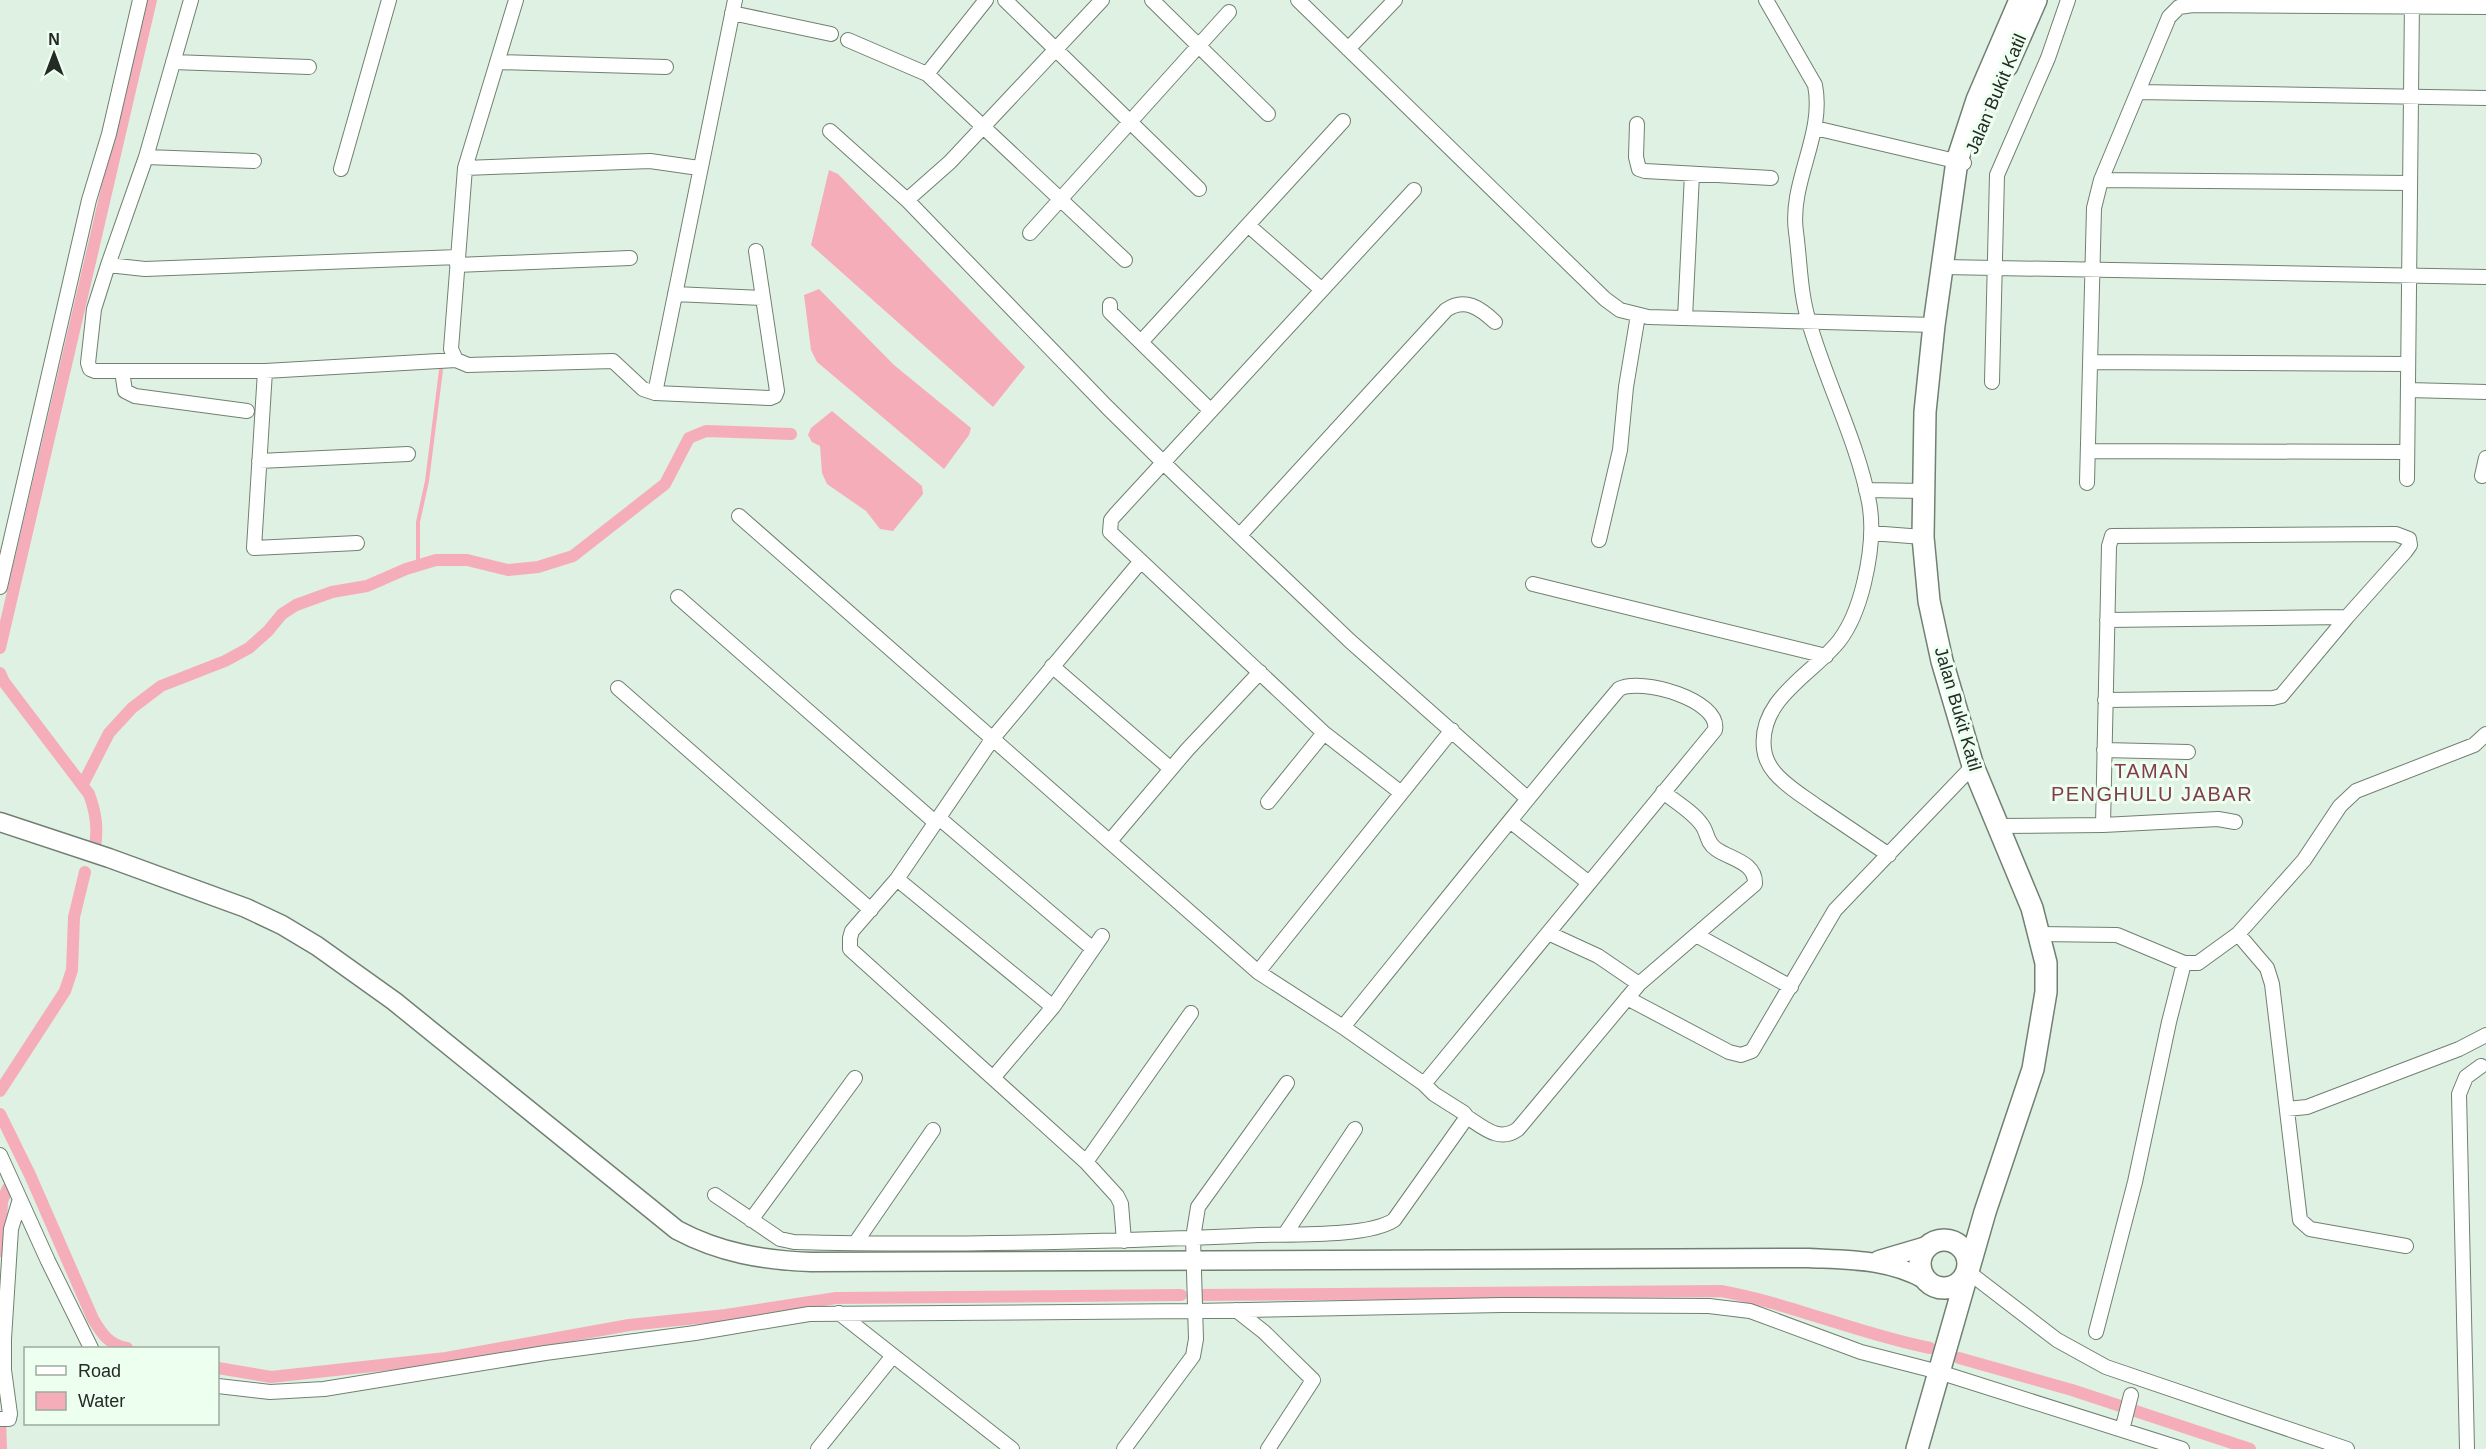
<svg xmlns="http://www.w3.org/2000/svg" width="2486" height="1449" font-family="Arial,sans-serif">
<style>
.water{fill:#f5aeb9}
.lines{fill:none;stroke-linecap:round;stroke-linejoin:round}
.stream{stroke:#f5aeb9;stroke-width:4}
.canal{stroke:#f5aeb9;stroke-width:12}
.minor-casing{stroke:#708072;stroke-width:16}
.secondary-casing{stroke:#708072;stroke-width:21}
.primary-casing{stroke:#708072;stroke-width:24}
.minor{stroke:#fff;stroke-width:14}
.secondary{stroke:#fff;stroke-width:18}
.primary{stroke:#fff;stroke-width:21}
.labels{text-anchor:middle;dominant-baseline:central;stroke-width:6;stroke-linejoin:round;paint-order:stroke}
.street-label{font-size:18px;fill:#242a25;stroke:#edffef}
.neighbourhood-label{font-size:20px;letter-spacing:1.5px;fill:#843c4c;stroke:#edffef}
</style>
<rect width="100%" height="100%" fill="#dff1e2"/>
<path class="water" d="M 829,170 L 838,174 L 1025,367 L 993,407 L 811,245 Z
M 819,289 L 894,365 L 971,428 L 969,435 L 944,469 L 817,362 L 811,350 L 804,295 Z
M 832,411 L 922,486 L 923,494 L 893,531 L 880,529 L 866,511 L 827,484 L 822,473 L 820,446 L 812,442 L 808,435 L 811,428 Z"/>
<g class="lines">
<path class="stream" d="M 418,565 L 418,522 L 427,481 L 441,370"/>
<path class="canal" d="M 0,648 L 151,0
M 0,673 L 4,682 L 89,794 C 96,813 98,828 95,847
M 83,784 L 109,733 L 132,708 L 161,686 L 225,661 L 249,648 L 268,631 L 282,614 L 296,605 L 332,592 L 367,586 L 406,569 L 436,560 L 467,560 L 508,570 L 538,567 L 573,556 L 665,484 L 689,438 L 706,431 L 791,434
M 0,1091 L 65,991 L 72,970 L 74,917 L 85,872
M 0,1114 L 30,1175 L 93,1319 C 102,1334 109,1345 127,1348
M 0,1251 L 2,1201 L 8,1188
M 1195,1295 L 1721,1291 C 1792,1304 1859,1334 1930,1348
M 1959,1358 L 2072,1390 L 2250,1449
M 218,1368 L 271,1377 L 446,1358 L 629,1325 L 726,1315 L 836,1298 L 1181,1295
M 0,1417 L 1,1449"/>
<defs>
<path id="minor" d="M 191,0 L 146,157 L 254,161
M 1005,0 L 1199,189
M 1152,0 L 1268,114
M 1298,0 L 1605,299 L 1620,310 L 1648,317 L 1934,325
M 1766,0 L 1815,85 C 1825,135 1789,182 1796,232 C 1800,261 1800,294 1809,322 C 1826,382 1857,440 1869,502 C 1874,528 1870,558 1864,583 C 1859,604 1852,624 1839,641 C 1813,674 1758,699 1764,749 C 1765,758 1769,766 1775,773 C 1787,787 1803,796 1818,807 C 1842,823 1865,839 1889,855
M 732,13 L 831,34
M 848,40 L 927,74 L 1125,260
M 1348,49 L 1395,0
M 173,62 L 309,67
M 497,62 L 666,67
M 927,74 L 986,0
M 2138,92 L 2486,98
M 1637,124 L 1636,157 L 1639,169 L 1645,171 L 1771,178
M 1815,128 L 1964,163
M 830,131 L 907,200 L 1107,407 L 1176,475 L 1350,641 L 1527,798
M 146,157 L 108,265 L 145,269 L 458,257
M 465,168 L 650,161 L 699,168
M 341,169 L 389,0
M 2101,180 L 2410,183
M 907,200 L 950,162 L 1102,0
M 1249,226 L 1322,290
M 1030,233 L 1229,12
M 108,265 L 94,309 L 88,363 L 90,369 L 95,371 L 265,371 L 456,360 L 468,365 L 613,361 L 643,389 L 655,393 L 770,398 L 775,396 L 777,391 L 756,251
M 457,265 L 630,258
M 1944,267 L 2486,277
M 675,294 L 762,298
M 1110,305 L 1110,312 L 1210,410
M 1685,318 L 1692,174
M 1141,342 L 1343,121
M 456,360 L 451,349 L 465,168 L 516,0
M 2090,362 L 2408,364
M 122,371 L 125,391 L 135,396 L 247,411
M 265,371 L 254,548 L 357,543
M 1992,382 L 1997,175 L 2048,58 L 2068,0
M 2408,390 L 2486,392
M 655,393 L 735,0
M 2088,451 L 2407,452
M 259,461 L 408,454
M 2482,476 L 2486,458
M 2407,479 L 2412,0
M 2087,483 L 2094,208 L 2101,180 L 2169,17 L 2179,7 L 2193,5 L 2486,7
M 1866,490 L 1924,491
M 739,516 L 1258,972 L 1343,1027 L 1424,1084 L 1434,1094 L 1464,1113 L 1467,1117 C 1483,1127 1499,1143 1518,1129 L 1639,984 L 1755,884 C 1756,862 1730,859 1716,849 C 1706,842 1708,833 1702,825 C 1693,812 1676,802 1663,792
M 1871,533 L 1923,537
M 1241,534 L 1446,310 C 1465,297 1480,308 1495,322
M 1599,540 L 1620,450 L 1626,387 L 1638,315
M 1533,584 L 1826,656
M 0,587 L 89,200 L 109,134 L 140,0
M 678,597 L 936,823
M 2107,620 L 2347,617
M 1052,666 L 1171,769
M 618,688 L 871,910
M 2104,750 L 2188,752
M 1400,792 L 1324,733 L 1110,532 L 1111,520 L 1115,515 L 1414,190
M 1268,802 L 1324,733
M 939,818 L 1093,949
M 1510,821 L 1589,883
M 2103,825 C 2105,732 2107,639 2109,546 L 2112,536 L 2396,534 L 2409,539 L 2410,545 L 2405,552 L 2347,617 L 2281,696 L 2273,698 L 2105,700
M 1998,826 L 2103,825 L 2218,819 L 2235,822
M 1110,841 L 1187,750 L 1260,672
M 897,879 L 1053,1007
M 1548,933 L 1598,956 L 1639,984
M 2038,934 L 2117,935 L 2184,963 L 2198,963 L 2238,934 L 2304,860 L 2340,806 L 2356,791 L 2474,745 L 2486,734
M 2238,934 L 2267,968 L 2272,984 L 2300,1220 L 2310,1229 L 2406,1246
M 1696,935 L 1791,987
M 1258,972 L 1452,730
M 1627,998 L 1729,1052 L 1741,1055 L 1752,1051 L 1835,910 L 1973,766
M 1343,1027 C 1435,914 1525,800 1619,689 C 1641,677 1721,700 1715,730 L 1424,1084
M 993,1078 L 1053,1007 L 1102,936
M 2287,1109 L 2307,1107 L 2459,1049 L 2486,1035
M 0,1155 L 48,1261 L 91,1348
M 1086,1162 L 1191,1013
M 715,1195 L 780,1239 L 794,1242 C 948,1246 1105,1242 1259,1235 C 1292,1234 1369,1237 1394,1220 L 1467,1117
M 751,1220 L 855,1078
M 1285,1234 L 1355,1129
M 1124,1241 L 1121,1204 L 1117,1196 L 1086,1162 L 850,949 L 850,938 L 852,931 L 897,879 L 993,738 L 1141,561
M 856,1242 L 933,1130
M 1967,1271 L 2057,1340 L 2106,1367 L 2347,1449
M 1236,1310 L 1264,1332 L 1313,1380 L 1268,1449
M 839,1313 L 1012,1449
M 2096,1332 L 2135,1182 L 2169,1022 L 2184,963
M 218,1386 L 270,1392 L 324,1389 L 545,1353 L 695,1333 L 809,1314 L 1195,1311 L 1502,1305 L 1709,1306 L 1750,1311 L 1861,1352 L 1939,1372 L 2182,1449
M 0,1419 L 9,1419 L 10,1414 L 4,1370 L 4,1339 L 11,1229 L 20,1199
M 2122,1430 L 2131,1395
M 818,1449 L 892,1357
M 1124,1449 L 1193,1356 L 1196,1339 L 1193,1238 L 1198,1207 L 1287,1083
M 2467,1449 L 2459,1094 L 2466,1077 L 2481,1066"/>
<path id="secondary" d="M 0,822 L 109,858 L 246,908 L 282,925 L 317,946 L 394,1001 L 677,1230 C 720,1253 763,1260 811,1262 L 1809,1258 C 1850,1260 1889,1259 1926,1280
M 1879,1260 L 1930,1245"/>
<path id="primary" d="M 2007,66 L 2036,0
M1920 1264a24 24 0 1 1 48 0a24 24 0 1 1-48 0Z
M 1917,1449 L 1985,1212 L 2033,1069 L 2046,992 L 2046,963 L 2032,908 L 1973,766 L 1942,661 L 1929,601 L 1923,537 L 1925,412 L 1934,325 L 1957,161 L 1977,100 L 2020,0"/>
</defs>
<use href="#minor" class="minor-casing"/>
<use href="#secondary" class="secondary-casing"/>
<use href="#primary" class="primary-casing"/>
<use href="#minor" class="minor"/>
<use href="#secondary" class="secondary"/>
<use href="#primary" class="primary"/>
</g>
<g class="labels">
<g class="street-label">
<text transform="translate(1996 94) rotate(-67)">Jalan Bukit Katil</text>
<text transform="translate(1958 709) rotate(74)">Jalan Bukit Katil</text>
</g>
<g class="neighbourhood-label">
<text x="2152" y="771">TAMAN<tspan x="2152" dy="23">PENGHULU JABAR</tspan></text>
</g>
</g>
<rect x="24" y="1347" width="195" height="78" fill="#edffef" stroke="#9daa9e" stroke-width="1.5"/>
<rect x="36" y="1366" width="30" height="9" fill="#ffffff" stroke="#9daa9e" stroke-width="1.5"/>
<text x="78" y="1377" font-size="18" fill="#242a25">Road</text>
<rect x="36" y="1392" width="30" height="18" fill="#f5aeb9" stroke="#9daa9e" stroke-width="1.5"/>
<text x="78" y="1407" font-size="18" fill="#242a25">Water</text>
<g transform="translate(54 54)" stroke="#edffef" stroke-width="4.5" paint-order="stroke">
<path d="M0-4.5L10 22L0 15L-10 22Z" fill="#242a25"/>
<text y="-9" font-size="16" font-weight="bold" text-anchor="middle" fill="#242a25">N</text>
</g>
</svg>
